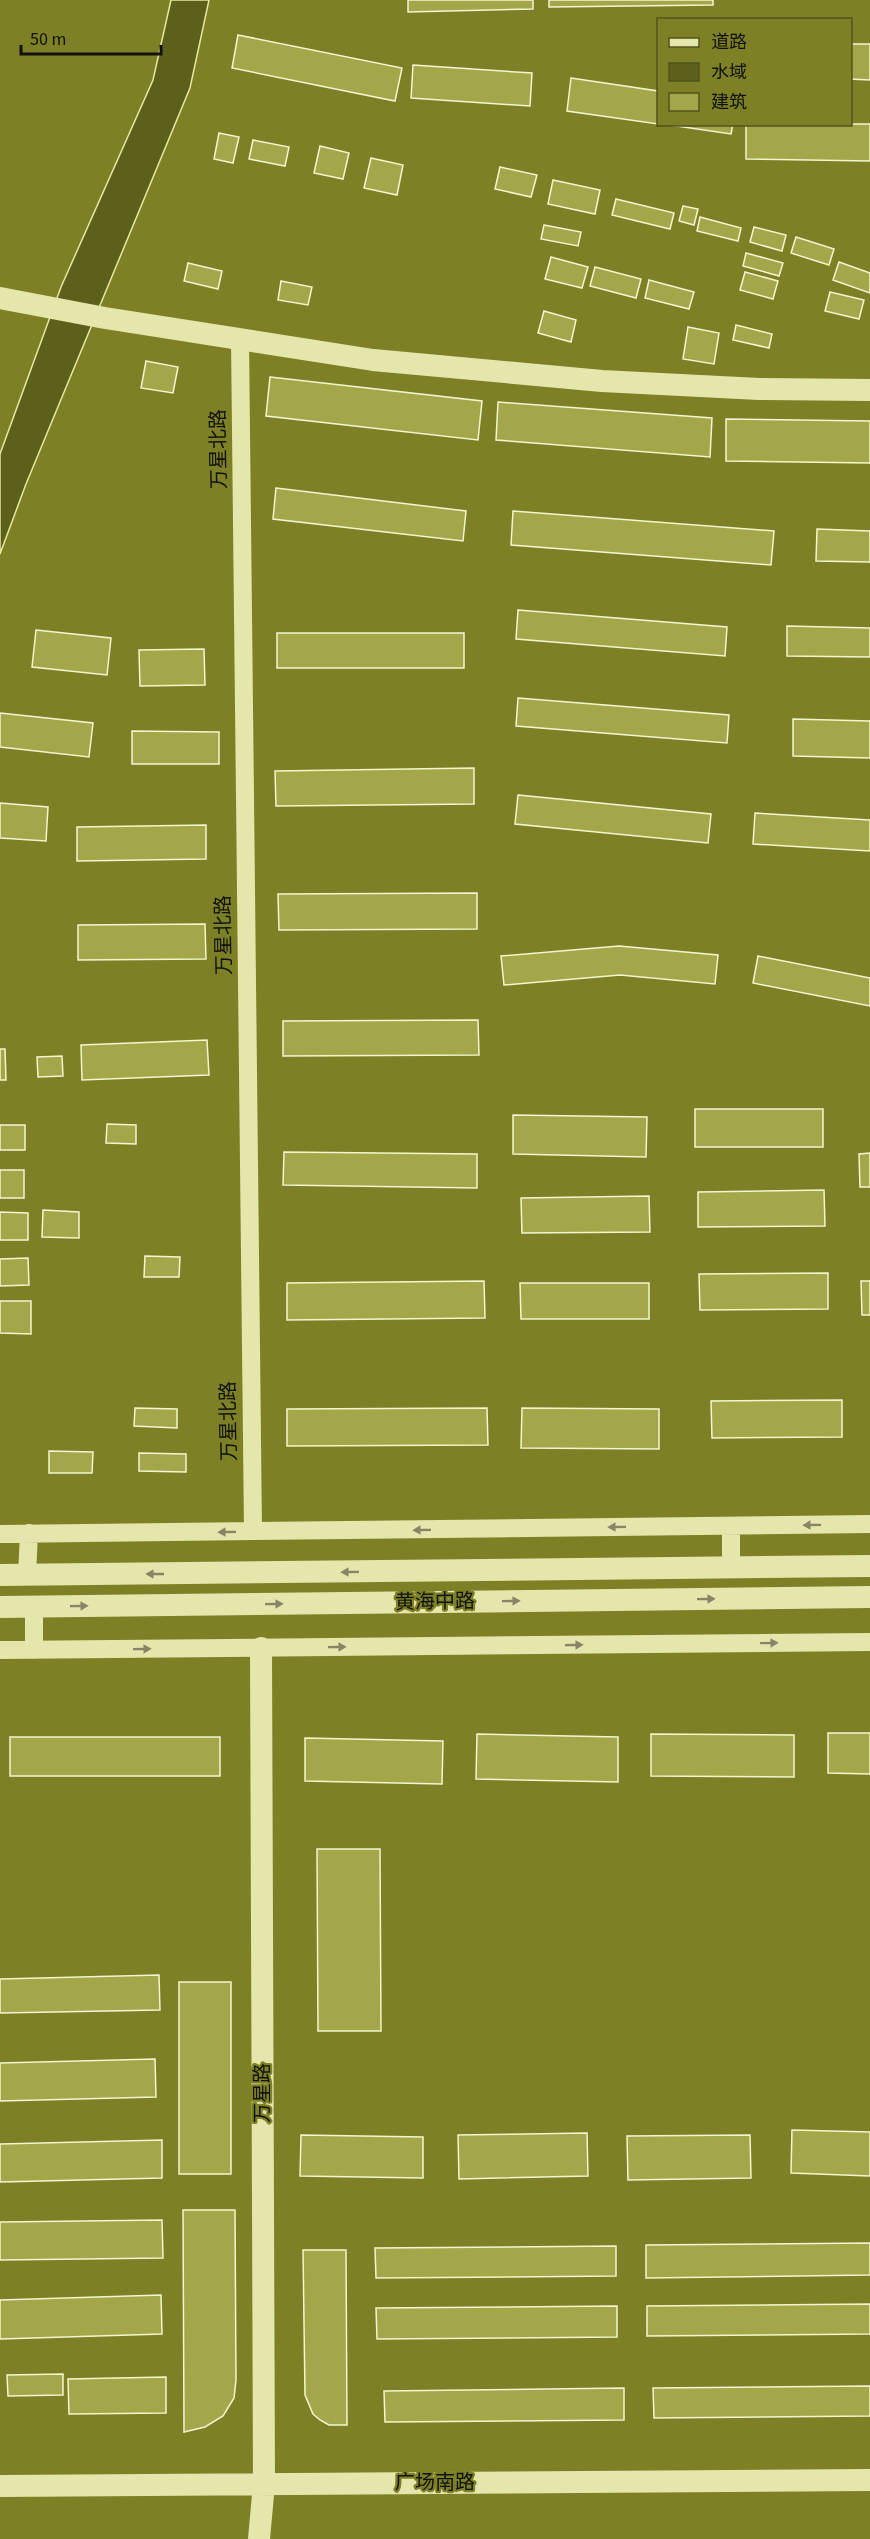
<svg xmlns="http://www.w3.org/2000/svg" width="870" height="2539" font-family="'Source Sans 3','Noto Sans SC',sans-serif">
<style>
.water{fill:#5d601a;stroke:#e6e7a0;stroke-width:1.5}
.building{fill:#a4a64a;stroke:#f4f5cf;stroke-width:1.5}
.lines{fill:none;stroke-linecap:round;stroke-linejoin:round}
.minor{stroke:#e5e6ac;stroke-width:18}
.tertiary{stroke:#e5e6ac;stroke-width:22}
.oneway{fill:#868666}
.labels{text-anchor:middle;dominant-baseline:central;stroke-width:4.5;stroke-linejoin:round;paint-order:stroke}
.street-label{font-size:20px;fill:#111;stroke:#7d8025}
</style>
<rect width="100%" height="100%" fill="#7d8025"/>
<path class="water" d="M 171,0 L 209,0 L 190,88 L 26,484 L 0,554 L 0,454 L 61,287 L 153,80 Z"/>
<path class="building" d="M 408,0 L 533,0 L 533,9 L 408,12 Z
M 549,0 L 713,0 L 713,5 L 549,7 Z
M 238,35 L 402,68 L 395,101 L 232,68 Z
M 850,44 L 870,44 L 870,80 L 850,79 Z
M 413,65 L 532,73 L 530,106 L 411,98 Z
M 571,78 L 658,91 L 658,124 L 567,111 Z
M 663,124 L 733,124 L 731,134 Z
M 746,124 L 870,124 L 870,161 L 746,159 Z
M 219,133 L 239,137 L 233,163 L 214,159 Z
M 253,140 L 289,147 L 285,166 L 249,159 Z
M 320,146 L 349,153 L 343,179 L 314,173 Z
M 371,158 L 403,165 L 397,195 L 364,188 Z
M 500,167 L 537,175 L 531,197 L 495,189 Z
M 553,180 L 600,190 L 595,214 L 548,204 Z
M 616,199 L 674,213 L 670,229 L 612,215 Z
M 683,206 L 698,209 L 694,225 L 679,221 Z
M 700,217 L 741,228 L 738,241 L 697,231 Z
M 544,225 L 581,232 L 578,246 L 541,239 Z
M 754,227 L 786,235 L 782,251 L 750,242 Z
M 796,237 L 834,249 L 829,265 L 791,253 Z
M 746,253 L 783,263 L 779,276 L 743,266 Z
M 551,257 L 588,267 L 582,288 L 545,279 Z
M 839,262 L 870,273 L 870,293 L 833,280 Z
M 188,263 L 222,271 L 218,289 L 184,281 Z
M 595,267 L 641,279 L 636,298 L 590,286 Z
M 745,272 L 778,281 L 773,299 L 740,290 Z
M 649,280 L 694,292 L 689,309 L 645,298 Z
M 281,281 L 312,287 L 308,305 L 278,300 Z
M 830,292 L 864,300 L 859,319 L 825,311 Z
M 544,311 L 576,320 L 571,342 L 538,333 Z
M 736,325 L 772,334 L 769,348 L 733,340 Z
M 688,327 L 719,333 L 714,364 L 683,359 Z
M 146,361 L 178,367 L 173,393 L 141,388 Z
M 270,377 L 482,401 L 478,440 L 266,416 Z
M 498,402 L 712,418 L 710,457 L 496,440 Z
M 726,419 L 870,421 L 870,463 L 726,461 Z
M 276,488 L 466,511 L 463,541 L 273,519 Z
M 513,511 L 774,531 L 771,565 L 511,545 Z
M 817,529 L 870,531 L 870,562 L 816,561 Z
M 518,610 L 727,627 L 725,656 L 516,639 Z
M 787,626 L 870,628 L 870,657 L 787,656 Z
M 36,630 L 111,638 L 107,675 L 32,667 Z
M 277,633 L 464,633 L 464,668 L 277,668 Z
M 204,649 L 205,685 L 140,686 L 139,650 Z
M 518,698 L 729,715 L 727,743 L 516,726 Z
M 0,713 L 93,723 L 89,757 L 0,747 Z
M 793,719 L 870,721 L 870,758 L 793,756 Z
M 132,731 L 219,732 L 219,764 L 132,764 Z
M 474,768 L 474,804 L 276,806 L 275,771 Z
M 518,795 L 711,814 L 708,843 L 515,824 Z
M 0,803 L 48,807 L 46,841 L 0,838 Z
M 755,813 L 870,820 L 870,851 L 753,844 Z
M 206,825 L 206,859 L 77,861 L 77,827 Z
M 477,893 L 477,929 L 279,930 L 278,894 Z
M 205,924 L 206,959 L 78,960 L 78,925 Z
M 619,946 L 718,955 L 715,984 L 620,975 L 504,985 L 501,956 Z
M 758,956 L 870,978 L 870,1006 L 753,983 Z
M 478,1020 L 479,1055 L 283,1056 L 283,1021 Z
M 207,1040 L 209,1075 L 82,1080 L 81,1045 Z
M 0,1049 L 5,1049 L 6,1080 L 0,1080 Z
M 62,1056 L 63,1076 L 38,1077 L 37,1057 Z
M 695,1109 L 823,1109 L 823,1147 L 695,1147 Z
M 513,1115 L 647,1117 L 646,1157 L 513,1154 Z
M 107,1124 L 136,1125 L 136,1144 L 106,1143 Z
M 0,1125 L 25,1125 L 25,1150 L 0,1150 Z
M 284,1152 L 477,1154 L 477,1188 L 283,1185 Z
M 870,1153 L 870,1187 L 860,1187 L 859,1154 Z
M 0,1170 L 24,1170 L 24,1198 L 0,1198 Z
M 824,1190 L 825,1226 L 698,1227 L 698,1192 Z
M 649,1196 L 650,1232 L 522,1233 L 521,1198 Z
M 43,1210 L 79,1212 L 79,1238 L 42,1237 Z
M 0,1212 L 28,1213 L 28,1240 L 0,1240 Z
M 145,1256 L 180,1257 L 179,1277 L 144,1277 Z
M 28,1258 L 29,1285 L 0,1286 L 0,1259 Z
M 828,1273 L 828,1309 L 700,1310 L 699,1274 Z
M 484,1281 L 485,1318 L 287,1320 L 287,1283 Z
M 861,1281 L 870,1281 L 870,1315 L 862,1315 Z
M 520,1283 L 649,1283 L 649,1319 L 521,1319 Z
M 0,1301 L 31,1301 L 31,1334 L 0,1333 Z
M 842,1400 L 842,1437 L 712,1438 L 711,1401 Z
M 135,1408 L 177,1409 L 177,1428 L 134,1426 Z
M 487,1408 L 488,1445 L 287,1446 L 287,1409 Z
M 522,1408 L 659,1409 L 659,1449 L 521,1448 Z
M 49,1451 L 93,1452 L 92,1473 L 49,1473 Z
M 139,1453 L 186,1454 L 186,1472 L 139,1471 Z
M 828,1733 L 870,1733 L 870,1774 L 828,1773 Z
M 477,1734 L 618,1737 L 618,1782 L 476,1779 Z
M 651,1734 L 794,1735 L 794,1777 L 651,1776 Z
M 10,1737 L 220,1737 L 220,1776 L 10,1776 Z
M 305,1738 L 443,1741 L 442,1784 L 305,1781 Z
M 317,1849 L 380,1849 L 381,2031 L 318,2031 Z
M 159,1975 L 160,2010 L 0,2013 L 0,1979 Z
M 179,1982 L 231,1982 L 231,2174 L 179,2174 Z
M 155,2059 L 156,2097 L 0,2101 L 0,2063 Z
M 792,2130 L 870,2132 L 870,2176 L 791,2173 Z
M 587,2133 L 588,2176 L 459,2179 L 458,2135 Z
M 301,2135 L 423,2137 L 423,2178 L 300,2176 Z
M 750,2135 L 751,2178 L 628,2180 L 627,2136 Z
M 162,2140 L 162,2178 L 0,2182 L 0,2144 Z
M 183,2210 L 235,2210 L 236,2380 L 234,2398 L 223,2416 L 205,2427 L 184,2432 Z
M 162,2220 L 163,2258 L 0,2260 L 0,2222 Z
M 870,2243 L 870,2275 L 646,2278 L 646,2245 Z
M 616,2246 L 616,2276 L 376,2278 L 375,2248 Z
M 303,2250 L 346,2250 L 347,2425 L 329,2425 L 320,2420 L 313,2414 L 305,2395 Z
M 161,2295 L 162,2334 L 0,2339 L 0,2300 Z
M 870,2304 L 870,2334 L 647,2336 L 647,2306 Z
M 617,2306 L 617,2337 L 377,2339 L 376,2308 Z
M 63,2374 L 63,2395 L 8,2396 L 7,2375 Z
M 166,2377 L 166,2413 L 69,2414 L 68,2379 Z
M 870,2386 L 870,2416 L 654,2418 L 653,2388 Z
M 624,2388 L 624,2420 L 385,2422 L 384,2391 Z"/>
<g class="lines">
<path class="minor" d="M 240,339 L 253,1531
M 0,1534 L 870,1524
M 731,1567 L 731,1526
M 27,1575 L 29,1533
M 34,1607 L 34,1650
M 0,1650 L 870,1642"/>
<path class="tertiary" d="M 0,298 L 105,318 L 373,360 L 602,381 L 759,389 L 870,390
M 0,1575 L 870,1566
M 0,1607 L 870,1597
M 0,2486 L 870,2480
M 259,2539 L 264,2484 L 261,1648"/>
</g>
<defs><path id="oneway-solid" d="M-6-.8H1V-3.2L6.5 0L1 3.2V.8H-6Z" transform="scale(1.5)"/></defs>
<g class="oneway">
<use href="#oneway-solid" transform="translate(812 1525) rotate(179)"/>
<use href="#oneway-solid" transform="translate(617 1527) rotate(179)"/>
<use href="#oneway-solid" transform="translate(422 1530) rotate(179)"/>
<use href="#oneway-solid" transform="translate(227 1532) rotate(179)"/>
<use href="#oneway-solid" transform="translate(350 1572) rotate(179)"/>
<use href="#oneway-solid" transform="translate(155 1574) rotate(180)"/>
<use href="#oneway-solid" transform="translate(706 1599) rotate(-1)"/>
<use href="#oneway-solid" transform="translate(511 1601) rotate(-1)"/>
<use href="#oneway-solid" transform="translate(274 1604) rotate(-1)"/>
<use href="#oneway-solid" transform="translate(79 1606) rotate(-1)"/>
<use href="#oneway-solid" transform="translate(769 1643) rotate(-1)"/>
<use href="#oneway-solid" transform="translate(574 1645) rotate(-1)"/>
<use href="#oneway-solid" transform="translate(337 1647) rotate(-1)"/>
<use href="#oneway-solid" transform="translate(142 1649) rotate(-1)"/>
</g>
<g class="labels">
<g class="street-label">
<text transform="translate(219 449) rotate(-91)">万星北路</text>
<text transform="translate(224 935) rotate(-91)">万星北路</text>
<text transform="translate(229 1421) rotate(-91)">万星北路</text>
<text transform="translate(435 1602) rotate(-1)">黄海中路</text>
<text transform="translate(263 2093) rotate(-90)">万星路</text>
<text x="435" y="2483">广场南路</text>
</g>
</g>
<rect x="657" y="18" width="195" height="108" fill="#7d8025" stroke="#52541d" stroke-width="1.5"/>
<rect x="669" y="38" width="30" height="9" fill="#e5e6ac" stroke="#52541d" stroke-width="1.5"/>
<text x="711" y="48" font-size="18" fill="#111111">道路</text>
<rect x="669" y="63" width="30" height="18" fill="#5d601a" stroke="#52541d" stroke-width="1.5"/>
<text x="711" y="78" font-size="18" fill="#111111">水域</text>
<rect x="669" y="93" width="30" height="18" fill="#a4a64a" stroke="#52541d" stroke-width="1.5"/>
<text x="711" y="108" font-size="18" fill="#111111">建筑</text>
<path d="M21 45v9h140v-9" fill="none" stroke="#111111" stroke-width="3"/>
<text x="30" y="45" font-size="18" fill="#111111" stroke="#7d8025" stroke-width="4.5" paint-order="stroke">50 m</text>
</svg>
